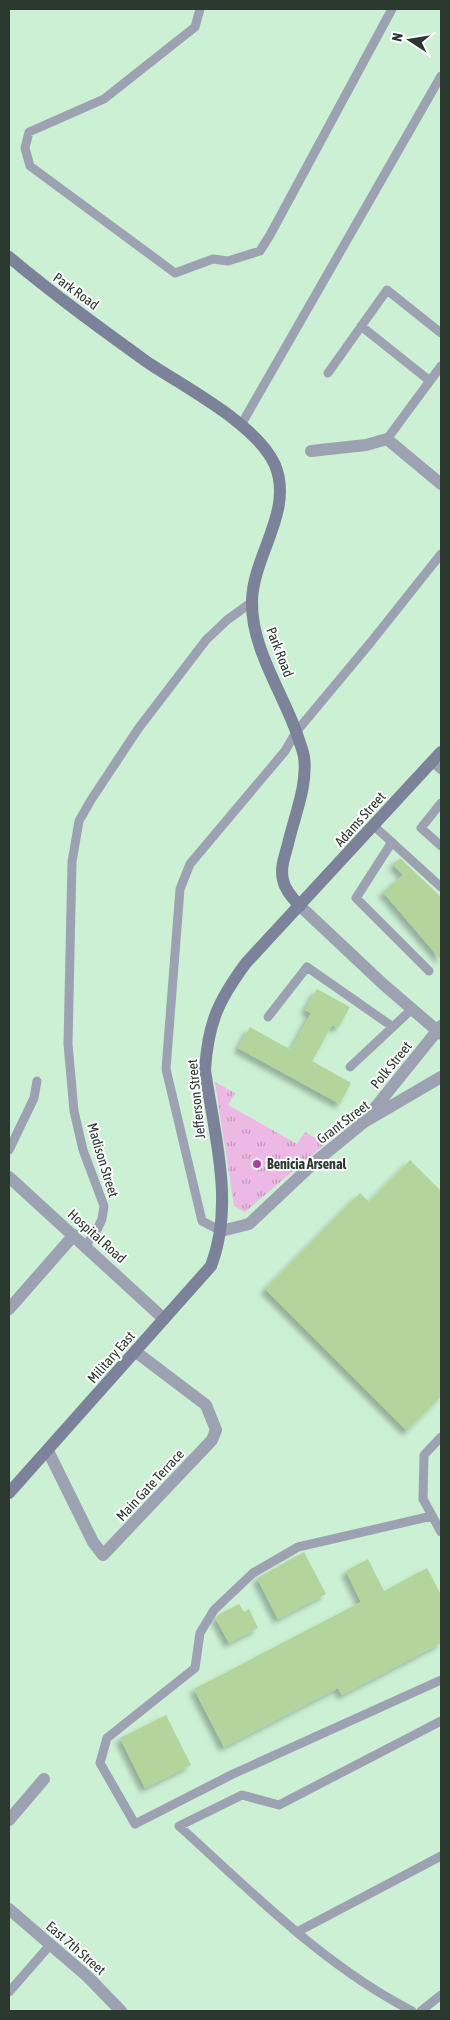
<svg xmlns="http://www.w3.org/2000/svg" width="450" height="2020" font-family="'Asap Condensed',sans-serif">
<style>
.grass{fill:url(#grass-tufts)}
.building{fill:#b3d49b;filter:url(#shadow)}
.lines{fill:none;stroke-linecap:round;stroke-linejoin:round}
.lane{stroke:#9da2b2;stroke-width:9}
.street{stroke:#9da2b2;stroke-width:12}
.secondary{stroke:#7b8299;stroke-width:12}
.poi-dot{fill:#ab3fa0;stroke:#fff;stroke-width:2}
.labels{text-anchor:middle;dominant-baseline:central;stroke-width:4;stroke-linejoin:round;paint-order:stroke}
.street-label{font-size:14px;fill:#2a382d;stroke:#fff}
.poi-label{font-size:14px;font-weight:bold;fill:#2a382d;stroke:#fff;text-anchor:start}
</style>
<defs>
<pattern id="grass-tufts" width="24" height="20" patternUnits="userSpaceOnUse" patternTransform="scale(1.25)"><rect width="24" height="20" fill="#ebb9e3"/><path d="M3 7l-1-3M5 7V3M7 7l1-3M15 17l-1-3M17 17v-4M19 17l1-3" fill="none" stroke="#bf97b8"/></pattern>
<filter id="shadow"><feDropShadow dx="-4.5" dy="4.5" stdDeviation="2.5" flood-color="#0004"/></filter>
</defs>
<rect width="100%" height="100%" fill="#cbf0d3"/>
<path class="grass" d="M 215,1082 L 235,1093 L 228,1105 L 297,1144 L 305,1132 L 325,1144 L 245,1212 L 234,1206 Z"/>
<path class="building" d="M 400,858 L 441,897 L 441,960 L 383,892 L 403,875 L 393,864 Z
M 317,989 L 350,1007 L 338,1028 L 332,1025 L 312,1061 L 351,1083 L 340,1104 L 238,1048 L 250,1027 L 291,1050 L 311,1013 L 305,1010 Z
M 410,1160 L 441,1191 L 441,1396 L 407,1431 L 265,1289 L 360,1193 L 369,1202 Z
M 304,1552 L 326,1594 L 278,1619 L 257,1578 Z
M 368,1559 L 384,1591 L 427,1568 L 441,1595 L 441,1643 L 342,1695 L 338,1688 L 224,1747 L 194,1689 L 361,1602 L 346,1571 Z
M 239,1604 L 244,1612 L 249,1609 L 258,1628 L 229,1643 L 216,1619 L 218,1615 Z
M 166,1715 L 191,1765 L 145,1788 L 120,1738 Z"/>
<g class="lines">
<path class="lane" d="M 200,9 L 195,27 L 104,99 L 29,132 L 25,148 L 30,166 L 175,273 L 213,259 L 228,261 L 260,251 L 270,235 L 392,9
M 361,326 L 430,381
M 328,373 L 387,290 L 441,333
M 241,425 L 441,76
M 387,439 L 441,366
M 432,762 L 441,770
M 441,803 L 421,828 L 441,846
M 374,826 L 441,887
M 392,842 L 356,898 L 429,971
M 268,1017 L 307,967 L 393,1027
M 350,1067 L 412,1009
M 9,1150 L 34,1098 L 37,1081
M 221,1231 L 202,1221 L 166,1069 L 180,889 L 190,864 L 285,751 L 296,732 L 371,642 L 441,554
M 85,1246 L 96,1232 L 102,1219 L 104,1206 L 83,1150 L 74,1111 L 68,1044 L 72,862 L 79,821 L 91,800 L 138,729 L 206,640 L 227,620 L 252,602
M 441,1437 L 424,1455 L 423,1499 L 441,1532
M 432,1516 L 298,1547 L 253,1573 L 214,1610 L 200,1633 L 195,1668 L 107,1738 L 100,1763 L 135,1824 L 233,1774 L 441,1680
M 297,1932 L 441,1856
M 9,1992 L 50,1945
M 412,2011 C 324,1966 252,1892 179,1826 L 242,1795 L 279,1805 L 441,1721
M 421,2011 L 441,1995"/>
<path class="street" d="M 311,451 L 366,445 L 387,439 L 441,484
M 300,906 L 383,984 L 441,1034
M 370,1114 L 441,1026
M 9,1177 L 164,1319
M 221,1231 L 249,1224 L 315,1162 L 364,1122 L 441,1077
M 9,1309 L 74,1235
M 48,1451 L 93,1542 L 103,1555 L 212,1440 L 216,1430 L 206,1405 L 136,1352
M 9,1820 L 44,1779
M 9,1909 L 88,1977 L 121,2011"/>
<path class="secondary" d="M 9,257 C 53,294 100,328 147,362 C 184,387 257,424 275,465 C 294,511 253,555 252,601 C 251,648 282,691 297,734 C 299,741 303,750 304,757 C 308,785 294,817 288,844 C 285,856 280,867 283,880 C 285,890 293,899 300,906
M 9,1493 L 211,1266 C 235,1204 214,1134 205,1070 C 208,1023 218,1001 246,963 L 441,752"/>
</g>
<circle class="poi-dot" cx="257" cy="1164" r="5"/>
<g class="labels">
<g class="street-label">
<text transform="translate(76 291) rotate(36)">Park Road</text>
<text transform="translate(280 652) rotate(69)">Park Road</text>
<text transform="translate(360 819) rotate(-48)">Adams Street</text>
<text transform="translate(391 1065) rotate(-51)">Polk Street</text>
<text transform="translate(196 1099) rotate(-96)">Jefferson Street</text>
<text transform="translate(343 1122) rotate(-37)">Grant Street</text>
<text transform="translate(103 1160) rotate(73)">Madison Street</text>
<text transform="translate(97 1236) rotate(42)">Hospital Road</text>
<text transform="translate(111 1357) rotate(-49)">Military East</text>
<text transform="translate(150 1485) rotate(-47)">Main Gate Terrace</text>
<text transform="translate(76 1948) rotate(41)">East 7th Street</text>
</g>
<g class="poi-label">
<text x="267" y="1164">Benicia Arsenal</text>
</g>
</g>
<rect width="450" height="2020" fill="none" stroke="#2a382d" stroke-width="20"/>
<g transform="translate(410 40) rotate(282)" stroke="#ffffff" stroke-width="4" paint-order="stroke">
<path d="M0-4L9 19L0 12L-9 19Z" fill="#2a382d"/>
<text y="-8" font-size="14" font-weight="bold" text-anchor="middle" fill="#2a382d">N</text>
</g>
</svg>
